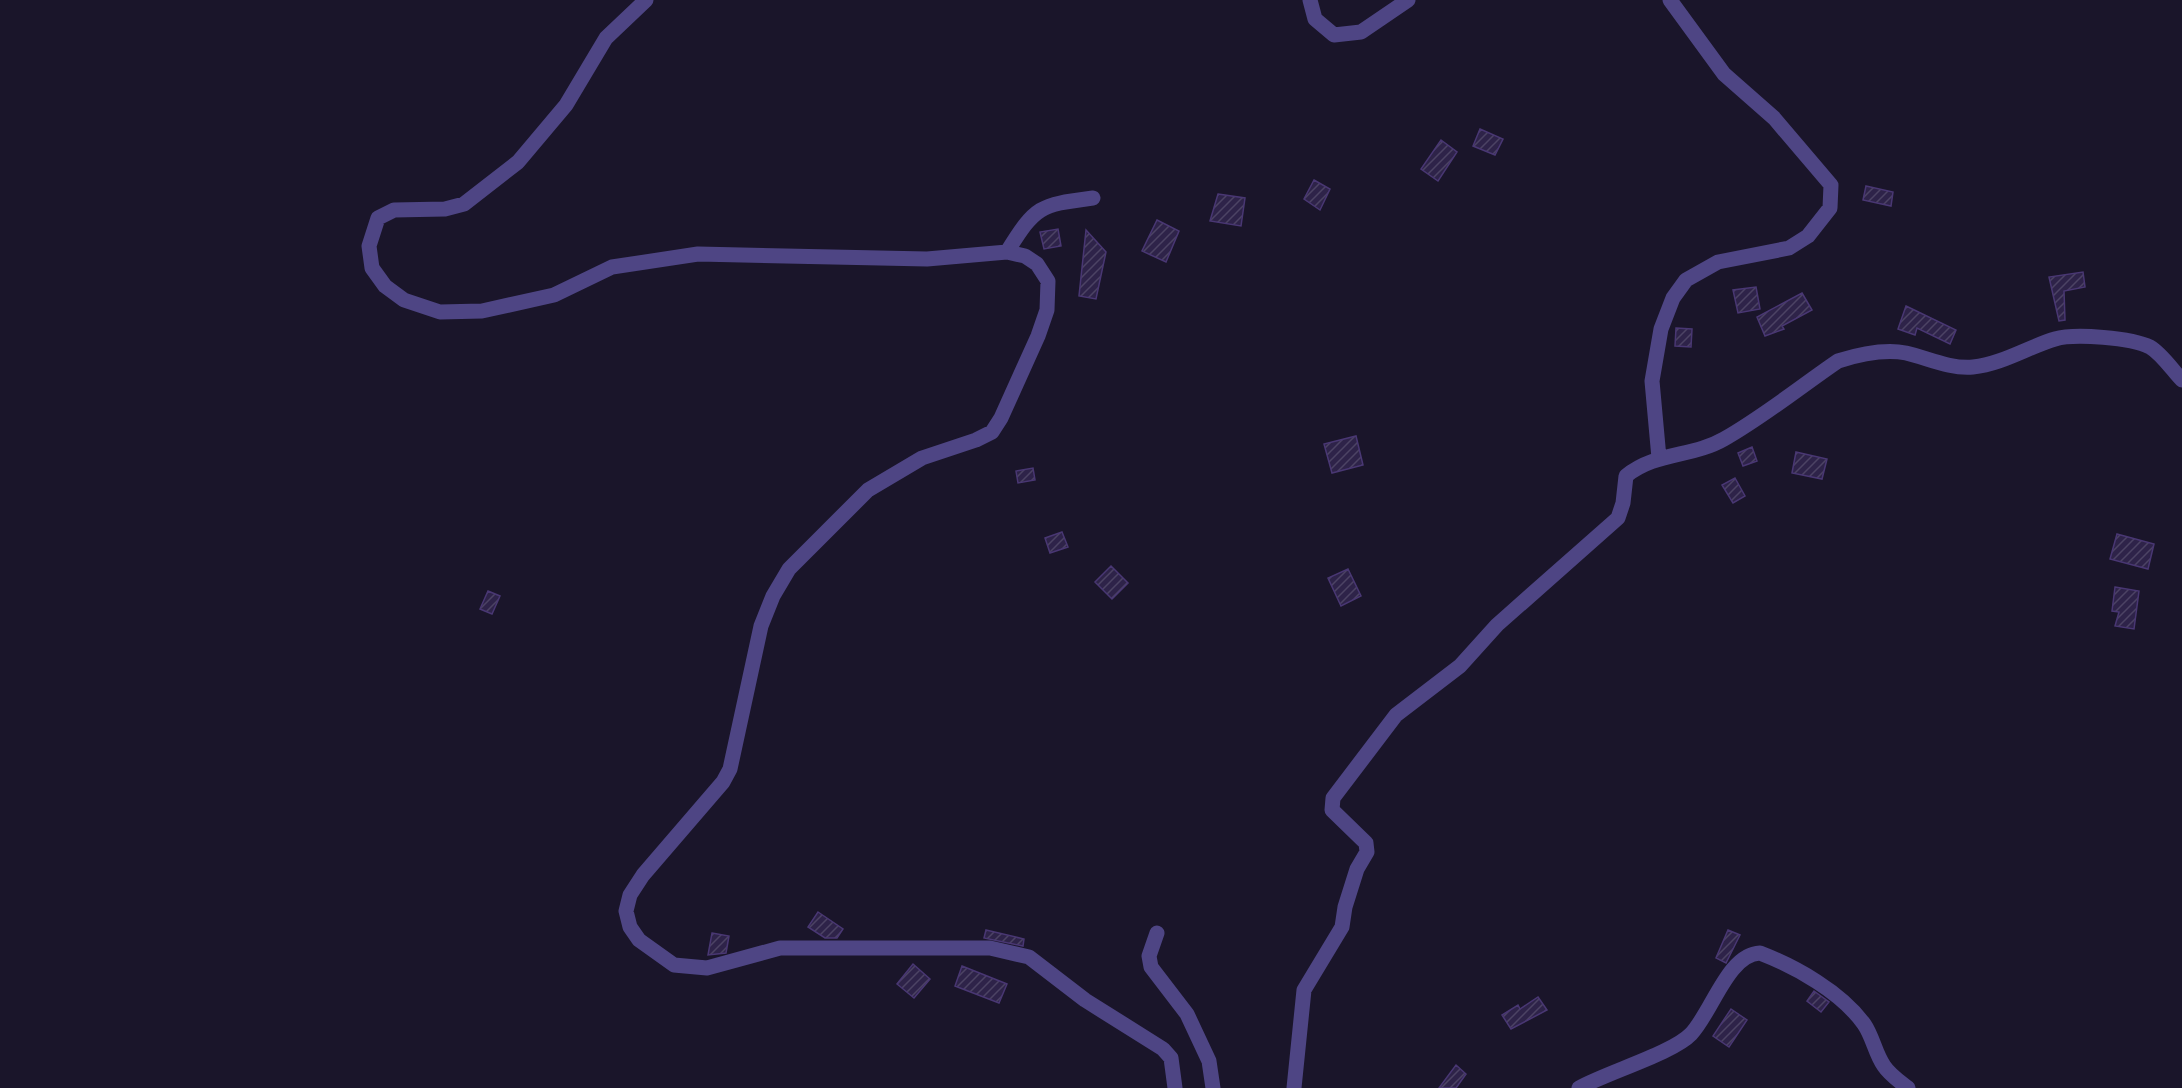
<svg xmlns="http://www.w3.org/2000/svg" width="2182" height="1088" font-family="'Varela Round',sans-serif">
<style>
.building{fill:url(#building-hatch);stroke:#493773;stroke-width:1.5}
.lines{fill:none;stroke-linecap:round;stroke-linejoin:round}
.minor{stroke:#4e4584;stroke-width:15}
</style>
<defs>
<pattern id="building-hatch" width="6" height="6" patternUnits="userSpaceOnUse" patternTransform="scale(1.5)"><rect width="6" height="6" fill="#2e2349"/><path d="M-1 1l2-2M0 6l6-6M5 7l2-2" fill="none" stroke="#4c4364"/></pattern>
</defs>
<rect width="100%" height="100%" fill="#1a152a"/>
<path class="building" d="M 1480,129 L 1503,139 L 1495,155 L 1473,146 Z
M 1441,140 L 1457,152 L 1438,181 L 1421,169 Z
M 1314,180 L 1330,189 L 1320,210 L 1304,199 Z
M 1866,186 L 1893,192 L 1891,206 L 1863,200 Z
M 1218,194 L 1245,198 L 1241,226 L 1210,221 Z
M 1157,220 L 1179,231 L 1166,262 L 1142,251 Z
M 1058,229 L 1061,246 L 1044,249 L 1040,232 Z
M 1086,230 L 1106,252 L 1096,299 L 1079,296 Z
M 2083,272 L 2085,287 L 2064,291 L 2065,320 L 2059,321 L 2049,277 Z
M 1756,287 L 1760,309 L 1738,313 L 1733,290 Z
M 1802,293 L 1812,310 L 1782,326 L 1784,329 L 1765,336 L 1757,317 Z
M 1906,306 L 1956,330 L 1950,344 L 1917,328 L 1915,335 L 1898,329 Z
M 1676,328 L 1692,329 L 1691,347 L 1675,346 Z
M 1356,436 L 1363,465 L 1332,473 L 1324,444 Z
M 1752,447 L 1757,461 L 1743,466 L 1738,453 Z
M 1796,452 L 1827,459 L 1822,479 L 1792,473 Z
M 1033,468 L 1035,480 L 1018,483 L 1016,471 Z
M 1735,478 L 1745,496 L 1733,503 L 1722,485 Z
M 1062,532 L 1068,547 L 1050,553 L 1045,538 Z
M 2117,534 L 2154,544 L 2148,569 L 2110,559 Z
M 1111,566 L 1128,583 L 1112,599 L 1095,582 Z
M 1348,569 L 1361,596 L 1341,606 L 1328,578 Z
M 2115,587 L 2139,591 L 2134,629 L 2115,626 L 2119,612 L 2112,611 Z
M 488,591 L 500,596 L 492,614 L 480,609 Z
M 818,912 L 843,929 L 837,938 L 825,938 L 808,927 Z
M 986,930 L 1024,939 L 1023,946 L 984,938 Z
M 1728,930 L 1740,935 L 1726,963 L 1716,958 Z
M 712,933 L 729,936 L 726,953 L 708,955 Z
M 913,964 L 930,979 L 914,998 L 897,984 Z
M 962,966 L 1007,984 L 999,1003 L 955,986 Z
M 1814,991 L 1829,1002 L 1821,1012 L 1807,1001 Z
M 1538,997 L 1547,1010 L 1511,1029 L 1502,1015 L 1518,1005 L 1520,1009 Z
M 1731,1009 L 1747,1020 L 1729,1047 L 1713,1036 Z
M 1456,1065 L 1466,1074 L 1456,1088 L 1439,1088 Z"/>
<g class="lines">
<path class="minor" d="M 646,0 L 606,38 L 566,105 L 518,162 L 464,204 L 445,209 L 394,210 L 378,218 L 369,246 L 372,268 L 385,286 L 404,300 L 440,312 L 482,311 L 554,295 L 612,267 L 698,254 L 927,259 L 1007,252 L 1025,256 L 1037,264 L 1048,281 L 1047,310 L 1038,336 L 1001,418 L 992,432 L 976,440 L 922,458 L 868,490 L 789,569 L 773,596 L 761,626 L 730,769 L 723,782 L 643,875 L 630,895 L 626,911 L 630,927 L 639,940 L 674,965 L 707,968 L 780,948 L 990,948 L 1029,957 L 1085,1000 L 1163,1049 L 1171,1058 L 1175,1088
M 1310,0 L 1315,19 L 1334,35 L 1361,32 L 1408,0
M 1007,252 C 1036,205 1040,205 1093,198
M 1659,458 L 1652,381 L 1661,329 L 1673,298 L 1686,280 L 1718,262 L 1789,248 L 1808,236 L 1830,208 L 1831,185 L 1774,118 L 1724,74 L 1670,0
M 1157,933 L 1149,956 L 1151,967 L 1187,1014 L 1209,1061 L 1213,1088
M 1294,1088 L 1304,990 L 1342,927 L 1345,907 L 1357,869 L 1367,852 L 1366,843 L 1332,810 L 1333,798 L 1396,715 L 1460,666 L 1497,625 L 1618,518 L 1623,503 L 1626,476 C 1655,452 1693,457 1724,439 C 1763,417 1800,387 1838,361 C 1857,355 1885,349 1906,353 C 1928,358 1949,369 1973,367 C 2002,364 2028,347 2055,339 C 2075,333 2132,338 2150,347 C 2162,354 2173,371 2182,380
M 1579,1088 C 1608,1072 1673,1053 1691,1034 C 1712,1012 1728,954 1760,953 C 1796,967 1841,992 1864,1024 C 1873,1037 1875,1053 1884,1066 C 1890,1075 1899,1081 1908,1088"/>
</g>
</svg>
